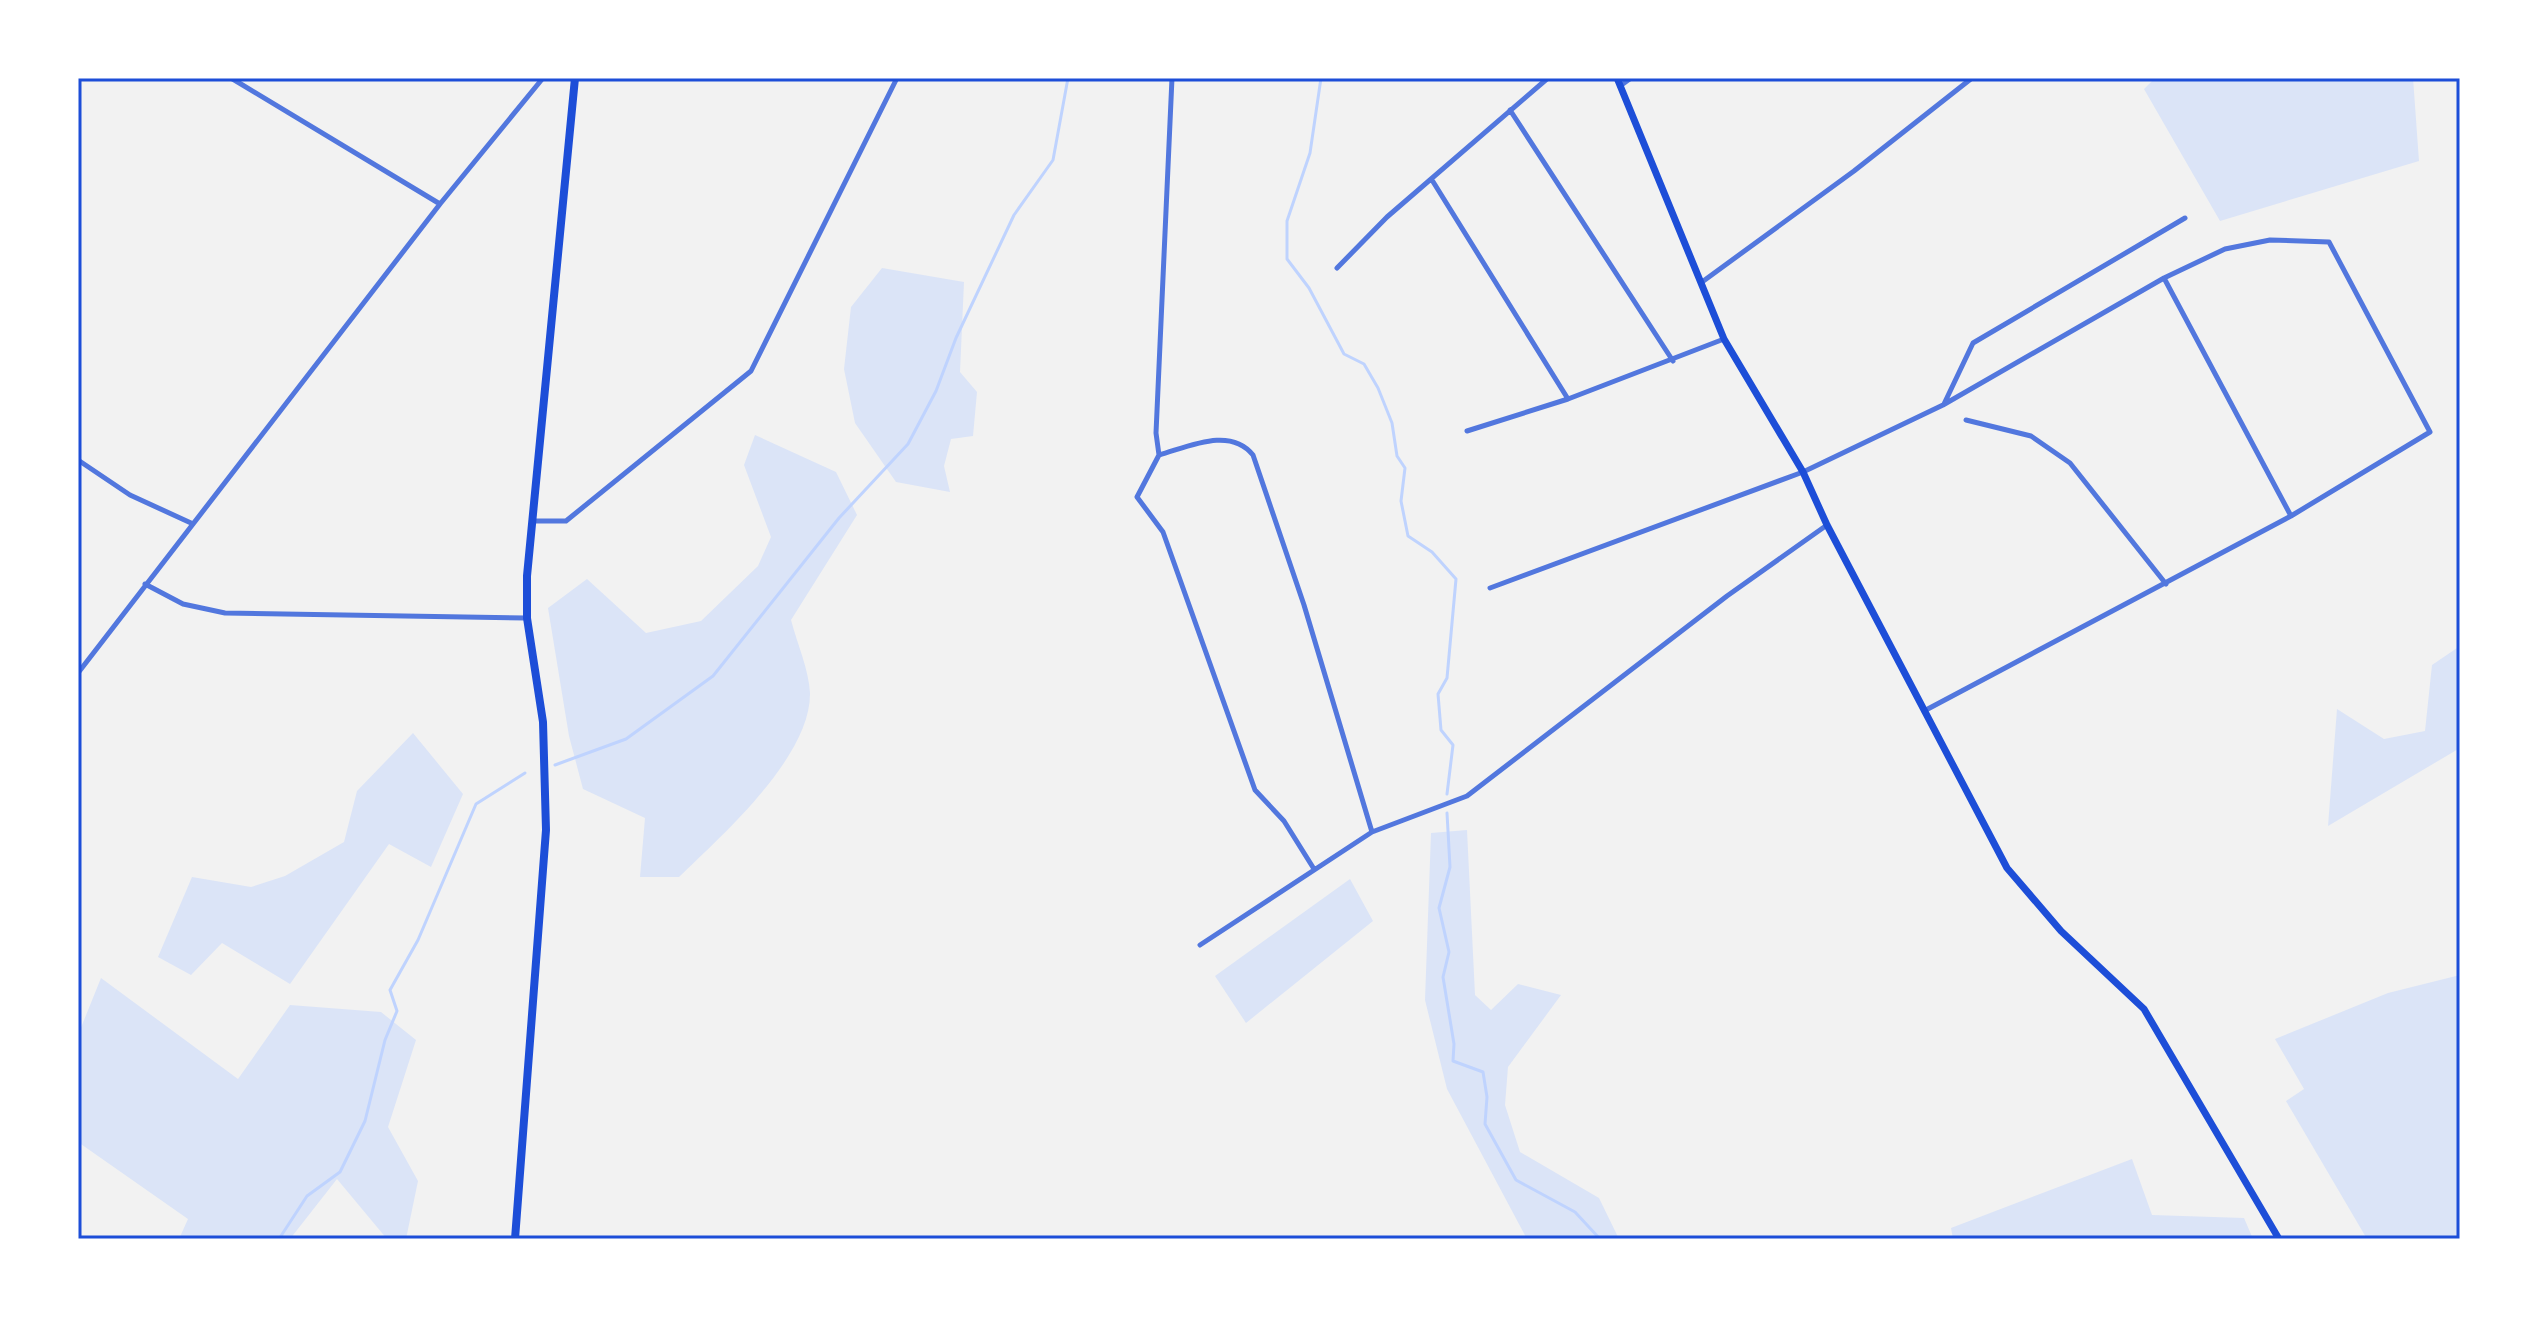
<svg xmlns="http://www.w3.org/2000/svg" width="2538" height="1317" font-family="'Source Sans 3',sans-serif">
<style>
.green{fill:#dbe4f7}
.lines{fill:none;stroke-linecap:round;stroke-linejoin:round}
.stream{stroke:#bfd3fe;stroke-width:3}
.minor{stroke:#5277de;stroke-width:5}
.secondary{stroke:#1d4ed8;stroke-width:7}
.primary{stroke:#1d4ed8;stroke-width:8}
.neatline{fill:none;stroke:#1d4ed8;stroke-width:3}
</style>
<rect width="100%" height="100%" fill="#f2f2f2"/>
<path class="green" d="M 2155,78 L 2413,78 L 2419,161 L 2220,221 L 2144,89 Z
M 882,268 L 964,282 L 960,372 L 977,392 L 973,436 L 951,439 L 944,466 L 950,492 L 896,482 L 855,423 L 844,369 L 851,307 Z
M 755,435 L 836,472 L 857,515 L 791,620 C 797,643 809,670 810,693 C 811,757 722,835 679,877 L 640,877 L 645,818 L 583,789 L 569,736 L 548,608 L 587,579 L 646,633 L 701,621 L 758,566 L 771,537 L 744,465 Z
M 2460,646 L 2460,748 L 2328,826 L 2337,709 L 2384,739 L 2425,731 L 2432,665 Z
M 413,733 L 463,794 L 431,867 L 389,844 L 290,984 L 222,943 L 191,975 L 158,957 L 192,877 L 251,887 L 285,876 L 344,842 L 357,791 Z
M 1467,830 L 1475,995 L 1491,1010 L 1518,984 L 1561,995 L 1508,1067 L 1505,1105 L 1520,1152 L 1599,1198 L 1619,1239 L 1527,1239 L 1447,1089 L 1425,1000 L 1431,833 Z
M 1350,879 L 1373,921 L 1246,1023 L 1215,976 Z
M 2460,975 L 2460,1239 L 2367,1239 L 2286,1101 L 2304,1089 L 2275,1039 L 2388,993 Z
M 101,978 L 238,1079 L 290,1005 L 381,1012 L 416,1040 L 388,1127 L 418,1181 L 406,1239 L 387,1239 L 337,1179 L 290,1239 L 179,1239 L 188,1219 L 78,1142 L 78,1035 Z
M 2132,1159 L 2152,1215 L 2244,1218 L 2253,1239 L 1953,1239 L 1951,1228 Z"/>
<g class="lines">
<path class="stream" d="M 1321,78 L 1310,153 L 1287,221 L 1287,259 L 1309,288 L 1344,354 L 1364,364 L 1378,388 L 1392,423 L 1397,456 L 1405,468 L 1401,501 L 1408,536 L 1432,552 L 1456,579 L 1447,678 L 1438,694 L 1441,730 L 1453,745 L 1447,794
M 555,765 L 626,739 L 713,676 L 839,518 L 908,444 L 936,391 L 956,338 L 1014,215 L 1053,160 L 1068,78
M 1447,813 L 1450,867 L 1439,908 L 1449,952 L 1443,977 L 1454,1044 L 1453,1061 L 1483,1072 L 1487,1097 L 1485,1124 L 1516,1180 L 1575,1212 L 1600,1239
M 279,1239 L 307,1196 L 340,1172 L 365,1121 L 385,1040 L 397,1011 L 390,990 L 418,940 L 476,804 L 525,773"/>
<path class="minor" d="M 231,78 L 440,204
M 1172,78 L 1156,433 L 1159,455 L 1137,497 L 1163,532 L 1255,790 L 1284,821 L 1314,869
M 1620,86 L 1631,78
M 1510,110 L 1673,361
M 1432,180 L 1568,399
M 1337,268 L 1387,217 L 1548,78
M 2164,278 L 2291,516
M 1702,282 L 1854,171 L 1972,78
M 1944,404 L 1973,343 L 2185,218
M 1966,420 L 2031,436 L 2070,463 L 2166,584
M 1467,431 L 1568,399 L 1724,339
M 1159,455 C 1188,447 1230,426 1253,455 L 1304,605 L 1372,832
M 78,460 L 130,495 L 191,523
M 532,521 L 566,521 L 751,371 L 897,78
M 145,584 L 183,604 L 225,613 L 526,618
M 1490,588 L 1803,472 L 1943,405 L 2164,278 L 2225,249 L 2270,240 L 2329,242 L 2430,432 L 2291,516 L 1924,711
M 78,673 L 440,204 L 543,78
M 1200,945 L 1372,832 L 1467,796 L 1727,596 L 1827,525"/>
<path class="secondary" d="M 1617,78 L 1724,339 L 1803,472 L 1827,525 L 2007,868 L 2061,931 L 2144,1009 L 2279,1239"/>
<path class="primary" d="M 515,1239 L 546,830 L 543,722 L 527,618 L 527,576 L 575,78"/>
</g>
<rect width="2538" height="1317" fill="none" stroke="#ffffff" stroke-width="160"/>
<rect x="80" y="80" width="2378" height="1157" class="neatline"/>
</svg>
